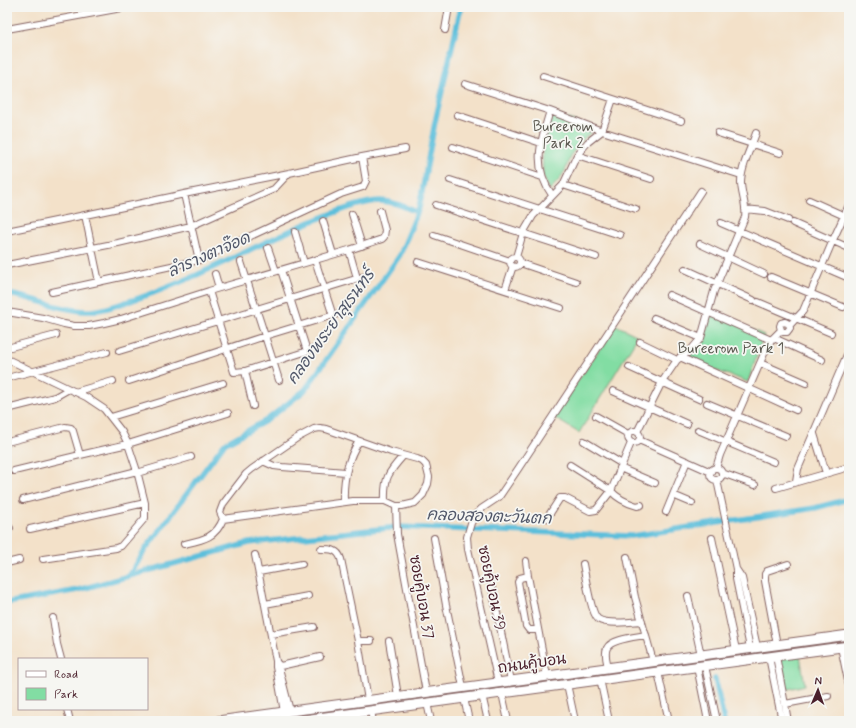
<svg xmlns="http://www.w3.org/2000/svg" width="856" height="728" font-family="Mynerve,'Playpen Sans Thai',sans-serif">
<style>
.green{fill:#82dda3;stroke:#667e67}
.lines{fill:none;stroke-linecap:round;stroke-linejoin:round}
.canal{stroke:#5dbfdb;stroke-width:5.5}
.minor-casing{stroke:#856362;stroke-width:8}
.secondary-casing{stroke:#856362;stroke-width:11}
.minor{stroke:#fff;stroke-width:6}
.secondary{stroke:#fff;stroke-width:9}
.labels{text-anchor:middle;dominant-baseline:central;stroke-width:3.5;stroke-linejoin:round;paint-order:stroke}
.park-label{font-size:15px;fill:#5b584f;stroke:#f6f6f2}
.street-label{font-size:15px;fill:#4a1f2b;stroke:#f6f6f2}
.water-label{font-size:16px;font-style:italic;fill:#515769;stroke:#f6f6f2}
</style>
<rect width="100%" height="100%" fill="#f6f6f2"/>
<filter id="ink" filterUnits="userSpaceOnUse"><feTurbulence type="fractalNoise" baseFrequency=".025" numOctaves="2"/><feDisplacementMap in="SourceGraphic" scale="8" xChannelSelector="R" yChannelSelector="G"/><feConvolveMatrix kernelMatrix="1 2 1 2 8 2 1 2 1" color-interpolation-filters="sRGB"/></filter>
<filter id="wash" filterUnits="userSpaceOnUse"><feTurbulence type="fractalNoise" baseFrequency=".012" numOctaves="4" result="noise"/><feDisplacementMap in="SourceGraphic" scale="16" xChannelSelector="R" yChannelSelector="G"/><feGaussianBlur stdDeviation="0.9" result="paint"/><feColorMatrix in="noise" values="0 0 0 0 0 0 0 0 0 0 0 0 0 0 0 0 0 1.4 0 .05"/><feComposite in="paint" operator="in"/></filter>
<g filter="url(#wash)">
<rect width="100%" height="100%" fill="#f3e1c9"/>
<path class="green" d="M 553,113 L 591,127 L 592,132 L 585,137 L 570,156 L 566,169 L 559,180 L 550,190 L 543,177 L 542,143 Z
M 711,311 L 764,335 L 748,382 L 684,359 L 705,339 Z
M 616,325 L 638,336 L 579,433 L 553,417 Z
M 800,655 L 805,685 L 785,690 L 780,657 Z"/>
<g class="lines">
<path class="canal" d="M 7,294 C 33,297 65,312 90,311 C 104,311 119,304 133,300 C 195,280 251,247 310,222 C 329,215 359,202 380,201 C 393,201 405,207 417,212
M 130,575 L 145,550 L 224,444 L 267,420 L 305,390 L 400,255 L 419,208 L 435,122 L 461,7
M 7,603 L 78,590 L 249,543 L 398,527 L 632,536 L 815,508 L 849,499
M 715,679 L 724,721"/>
</g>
</g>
<g filter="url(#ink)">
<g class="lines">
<defs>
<path id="minor" d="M 7,29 L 127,7
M 445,30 L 449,7
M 543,76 L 681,121
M 465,84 L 550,111 L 602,131 L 613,99
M 550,111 C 540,142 532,167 552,195
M 457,115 L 541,143
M 718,133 L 780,153
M 453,147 L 542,177
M 577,155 L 651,179
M 362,157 L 405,149
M 450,180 L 620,235
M 563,185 L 636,209
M 184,194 L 289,173 L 362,157 L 366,181 L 363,187 L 341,194 L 199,260
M 809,200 L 849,218
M 436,205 L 596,257
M 745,209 L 765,211 L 788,220
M 352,214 L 362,246
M 85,215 L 99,282
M 323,221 L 333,254
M 721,223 L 849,278
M 793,223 L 849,248
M 7,231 C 66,219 125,207 184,194 L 199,260 L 52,292
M 295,232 L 304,263
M 434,235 L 510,261
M 700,244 L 764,274
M 268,248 L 276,271
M 349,250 L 357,278
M 516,257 L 523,233 L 533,216 L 563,185 L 577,155 L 582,149 L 588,142 L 602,131 L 741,175
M510 262a5 5 0 1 1 10 0a5 5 0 1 1-10 0Z
M 315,260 L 333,316
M 241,262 L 265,336 L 344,312
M 418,262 L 561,308
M 520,263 L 576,282
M 7,265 L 118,243 L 191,226 L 274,189 L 289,173
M 685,269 L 753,300
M 281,270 L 307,351
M 215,274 L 219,288
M 771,277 L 843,307
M 505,290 L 513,266
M 209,291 L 234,372 L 245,371 L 317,348
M 669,295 L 771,340
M 758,302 L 831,333
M 7,312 L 43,318 L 64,324 L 74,326 L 89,326 L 104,323 L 121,319 L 209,291 L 349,250 L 382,239 L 384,237 L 385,230 L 380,211
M 654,318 L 701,338
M 790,325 L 803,311 L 833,240 L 849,205
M 774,338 L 822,360
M 640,342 L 677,360
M 7,348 L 56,335
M 119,351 L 369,275
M 680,357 L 796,410
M 7,359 L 86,397 L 104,409 L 122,432 L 128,444 L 137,471 L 145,503 L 145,518 L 121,546 L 116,548 L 43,559
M 760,363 L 806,383
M 629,367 L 699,399
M 245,371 L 253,406
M 7,378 L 107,352
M 129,381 L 265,336 L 279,380
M 613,391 L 687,424
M 75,392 L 113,381
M 707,403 L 786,436
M 7,409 L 55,397 L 69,389
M 596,416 L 628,434
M 111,417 L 223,383
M 320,428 L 326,429 L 391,452 L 417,459 L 422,461 L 426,465 L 429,477 L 428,484 L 423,495 L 415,503 L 402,506 L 396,506 L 385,501 L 353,501 L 223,519 L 220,512 L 223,504 L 246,474 L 252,469 L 297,438 L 314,429 Z
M 698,430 L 774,462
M628 437a6 6 0 1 1 12 0a6 6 0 1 1-12 0Z
M 637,432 L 662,382 L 677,360 L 690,351 L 701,338 L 714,291 L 745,217 C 747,205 741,194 741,182 C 741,166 751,148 756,133
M 814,434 L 826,473
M 639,440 L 711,472
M 584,441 L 622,464
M 7,442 L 65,427 L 71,428 L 73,431 L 80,455
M 631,443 L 611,491 C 618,499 627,503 637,506 L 641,505
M 263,461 L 274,466 L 282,467 L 346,472
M 620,468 L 655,483
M 716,468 L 720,455 L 767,347 L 771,340 L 781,330 L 780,326 L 781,323 L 785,322 L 789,324 L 790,328 L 787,332 L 783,332 L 781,330
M710 474a6 6 0 1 1 12 0a6 6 0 1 1-12 0Z
M 14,471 L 80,455 L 128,444 L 228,413
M 137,473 L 191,457
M 722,473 L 755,485
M 717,480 L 736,569 L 736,579 L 750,648
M 796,481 L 798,469 L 849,350
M 776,488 L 849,467
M 673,495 L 692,503
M 23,500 L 137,471
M 385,501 C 384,478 388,473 403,456
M 344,502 C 343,480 347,460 359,441
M 396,506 L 397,534 L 426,692
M 666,512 L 687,461
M 547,518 L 560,498 L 565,498 L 590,511 L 596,510 L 611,491 L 570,465
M 7,529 L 10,528
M 30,529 L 145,503
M 434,538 L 446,605 L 463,687
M 712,538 L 736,650
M 184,544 C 202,540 216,538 223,519
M 321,549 C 330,549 338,549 341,559 L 358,641 L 368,700
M 255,555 L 276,661 L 276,667 L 284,712
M 627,557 L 635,597 L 653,661
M 526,561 L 528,576 L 547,676
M 7,563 L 19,560
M 583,564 C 585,574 591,614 598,619 C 606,625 631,622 642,621
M 736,569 L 742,578 L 757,647
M 259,572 L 302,564
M 528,576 L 520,578 L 518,582 L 526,626 L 529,630 L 538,630
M 491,583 L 511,681
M 688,596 L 701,655
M 265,604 L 308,596
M 53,618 L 57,644 L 61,659
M 271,634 L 314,627
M 358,641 L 371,641
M 389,641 L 398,696
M 777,645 L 765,581 L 765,574 L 767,571 L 788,564
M 841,647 L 849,686
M 776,656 L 788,721
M 769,657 L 782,721
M 278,664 L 290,711
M 705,666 L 717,721
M 276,667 L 320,657
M 608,667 C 607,662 604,654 607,648 C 611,639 636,637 646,635
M 697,667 L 708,721
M 658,672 L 669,721
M 600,679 L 609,721
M 498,682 L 468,549 L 467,537 L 471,523 L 476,514 L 481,509 L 499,497 L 518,469 L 701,191
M 567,684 L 575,721
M 502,693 L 508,721
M 482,695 L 488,721
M 464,698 L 469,721
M 427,703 L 431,721
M 785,704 L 828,696
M 67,709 L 70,721
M 371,711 L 373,721"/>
<path id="secondary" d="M 218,721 L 849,635
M 296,721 L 849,646"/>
</defs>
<use href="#minor" class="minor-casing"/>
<use href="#secondary" class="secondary-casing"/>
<use href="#minor" class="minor"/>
<use href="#secondary" class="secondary"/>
</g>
</g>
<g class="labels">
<g class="park-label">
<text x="563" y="127">Bureerom<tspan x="563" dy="17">Park 2</tspan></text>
<text x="731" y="349">Bureerom Park 1</text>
</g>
<g class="street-label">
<text transform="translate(491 588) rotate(78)">ซอยคู้บอน 39</text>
<text transform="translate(421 597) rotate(80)">ซอยคู้บอน 37</text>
<text transform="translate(532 664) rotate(-8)">ถนนคู้บอน</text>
</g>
<g class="water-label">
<text transform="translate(209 255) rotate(-24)">ลำรางตาจ๊อด</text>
<text transform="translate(331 327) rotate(-54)">คลองพระยาสุเรนทร์</text>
<text transform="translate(489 517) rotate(2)">คลองสองตะวันตก</text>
</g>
</g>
<rect width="856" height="728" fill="none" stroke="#f6f6f2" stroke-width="24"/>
<rect x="18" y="658" width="130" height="52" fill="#f6f6f2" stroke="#b1a0a2"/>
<rect x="26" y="671" width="20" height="6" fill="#ffffff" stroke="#b1a0a2"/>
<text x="54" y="678" font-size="12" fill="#4a1f2b">Road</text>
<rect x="26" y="688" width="20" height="12" fill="#82dda3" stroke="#b1a0a2"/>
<text x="54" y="698" font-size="12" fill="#4a1f2b">Park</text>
<g transform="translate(818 690) rotate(2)" stroke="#f6f6f2" stroke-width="3" paint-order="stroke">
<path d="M0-3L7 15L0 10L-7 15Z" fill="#4a1f2b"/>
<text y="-6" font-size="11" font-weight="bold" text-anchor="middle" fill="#4a1f2b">N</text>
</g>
</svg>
